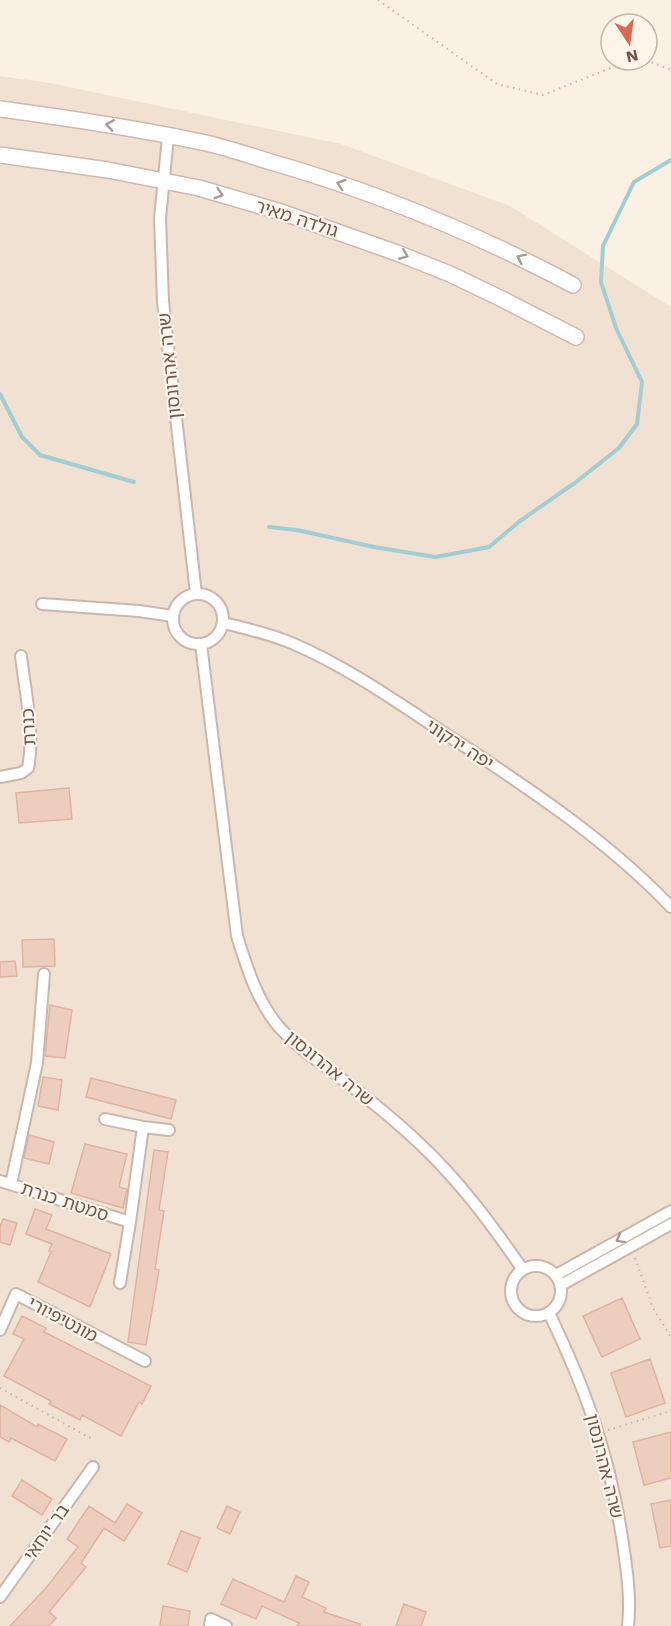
<svg xmlns="http://www.w3.org/2000/svg" width="671" height="1626" font-family="'Work Sans','Noto Sans Hebrew',sans-serif">
<style>
.residential{fill:#f1e1d3}
.lines{fill:none;stroke-linecap:round;stroke-linejoin:round}
.stream{stroke:#a2ced3;stroke-width:4}
.building{fill:#edcebe;stroke:#deb4a0;stroke-width:1.5}
.minor-casing{stroke:#cab7ac;stroke-width:14}
.secondary-casing{stroke:#cfb9ac;stroke-width:18}
.path{stroke:#d2b1a2;stroke-width:2;stroke-dasharray:1.5 4.5;stroke-linecap:butt}
.minor{stroke:#fff;stroke-width:10}
.secondary{stroke:#fff;stroke-width:15}
.oneway{stroke:#a99a94}
.labels{text-anchor:middle;dominant-baseline:central;stroke-width:4.5;stroke-linejoin:round;paint-order:stroke}
.street-label{font-size:18px;fill:#70574c;stroke:#fdf4ea}
</style>
<rect width="100%" height="100%" fill="#faf0e4"/>
<path class="residential" d="M 0,76 L 50,83 L 341,144 L 510,206 L 671,307 L 671,1626 L 0,1626 Z"/>
<g class="lines">
<path class="stream" d="M 0,394 L 22,437 L 40,455 L 134,482
M 269,527 L 297,530 L 374,547 L 435,557 L 468,551 L 489,547 L 520,521 L 576,482 L 619,448 L 637,424 L 642,382 L 616,328 L 601,282 L 603,246 L 634,182 L 671,160"/>
</g>
<path class="building" d="M 69,788 L 72,819 L 19,823 L 16,793 Z
M 54,939 L 55,966 L 23,967 L 22,940 Z
M 15,961 L 17,976 L 0,977 L 0,962 Z
M 50,1005 L 72,1010 L 65,1058 L 45,1056 Z
M 43,1077 L 62,1080 L 58,1110 L 38,1106 Z
M 91,1078 L 176,1100 L 171,1119 L 86,1097 Z
M 29,1135 L 54,1142 L 49,1164 L 24,1158 Z
M 85,1144 L 127,1154 L 119,1187 L 127,1189 L 123,1208 L 71,1193 Z
M 154,1150 L 168,1152 L 159,1210 L 164,1211 L 155,1269 L 159,1270 L 146,1345 L 128,1342 Z
M 35,1209 L 52,1215 L 46,1229 L 111,1254 L 90,1307 L 38,1282 L 51,1252 L 49,1251 L 52,1244 L 26,1234 Z
M 3,1219 L 17,1223 L 10,1245 L 0,1242 L 0,1227 Z
M 622,1298 L 640,1339 L 602,1357 L 583,1316 Z
M 22,1316 L 46,1328 L 44,1332 L 151,1386 L 142,1404 L 139,1402 L 121,1436 L 82,1415 L 80,1420 L 49,1404 L 51,1401 L 4,1376 L 24,1339 L 13,1334 Z
M 650,1359 L 665,1403 L 626,1417 L 611,1373 Z
M 0,1405 L 37,1427 L 38,1424 L 67,1439 L 55,1461 L 11,1438 L 9,1442 L 0,1437 Z
M 671,1432 L 671,1478 L 644,1485 L 633,1442 Z
M 22,1480 L 52,1499 L 42,1515 L 12,1496 Z
M 671,1500 L 671,1546 L 660,1548 L 651,1504 Z
M 127,1504 L 142,1513 L 124,1541 L 104,1528 L 81,1563 L 86,1567 L 49,1612 L 56,1618 L 49,1626 L 10,1626 L 46,1588 L 78,1547 L 67,1539 L 89,1506 L 115,1523 Z
M 227,1506 L 240,1512 L 230,1534 L 217,1528 Z
M 181,1531 L 200,1538 L 187,1572 L 168,1564 Z
M 296,1576 L 309,1582 L 302,1597 L 326,1608 L 324,1612 L 360,1624 L 360,1626 L 297,1626 L 299,1623 L 262,1606 L 256,1619 L 221,1604 L 233,1579 L 284,1602 Z
M 404,1604 L 426,1612 L 421,1626 L 396,1626 Z
M 163,1606 L 190,1611 L 188,1626 L 160,1626 Z"/>
<g class="lines">
<defs>
<path id="minor" d="M 168,137 L 160,218 L 163,302 L 196,594
M173 619a25 25 0 1 1 50 0a25 25 0 1 1-50 0Z
M 42,604 L 139,611 L 173,616
M 224,623 C 247,629 272,634 294,644 C 352,669 405,708 458,742 C 533,791 609,842 671,907
M 201,644 L 237,936 C 247,968 257,1001 279,1027 C 297,1047 317,1060 338,1076 C 366,1097 394,1119 419,1143 C 459,1180 492,1225 523,1270
M 0,777 L 21,773 L 28,768 C 35,734 25,691 21,656
M 105,1119 L 143,1127 L 130,1222
M 143,1127 L 169,1130
M 0,1181 L 130,1222 L 120,1283
M 11,1184 L 37,1063 L 44,974
M511 1291a25 25 0 1 1 50 0a25 25 0 1 1-50 0Z
M 556,1275 L 671,1211
M 561,1285 L 671,1224
M 549,1313 C 587,1392 610,1457 623,1544 C 627,1571 631,1598 628,1626
M 0,1330 L 16,1294 L 145,1361
M 0,1597 L 93,1467
M 210,1626 L 211,1619 L 226,1626"/>
<path id="secondary" d="M 0,109 C 67,118 135,128 201,142 C 225,147 248,155 271,162 C 376,192 477,234 573,285
M 0,155 L 108,170 L 199,188 L 281,212 L 397,253 L 450,274 L 502,299 L 576,337"/>
</defs>
<use href="#minor" class="minor-casing"/>
<use href="#secondary" class="secondary-casing"/>
<path class="path" d="M 378,0 L 497,84 L 543,95 L 631,60
M 646,60 L 671,70
M 635,1258 L 653,1308 L 671,1337
M 0,1388 L 92,1439
M 608,1430 L 671,1411"/>
<use href="#minor" class="minor"/>
<use href="#secondary" class="secondary"/>
</g>
<defs><path id="oneway-chevron" d="M-2-3.5L2.5 0L-2 3.5" fill="none" stroke-width="1.6" stroke-linecap="round" stroke-linejoin="round" transform="scale(1.5)"/></defs>
<g class="oneway">
<use href="#oneway-chevron" transform="translate(110 125) rotate(-171)"/>
<use href="#oneway-chevron" transform="translate(341 184) rotate(-162)"/>
<use href="#oneway-chevron" transform="translate(219 194) rotate(16)"/>
<use href="#oneway-chevron" transform="translate(404 255) rotate(22)"/>
<use href="#oneway-chevron" transform="translate(521 258) rotate(-154)"/>
<use href="#oneway-chevron" transform="translate(620 1239) rotate(151)"/>
</g>
<g class="labels">
<g class="street-label">
<text transform="translate(297 218) rotate(18)">גולדה מאיר</text>
<text transform="translate(169 366) rotate(-96)">שרה אהרונסון</text>
<text transform="translate(28 727) rotate(-93)">כנרת</text>
<text transform="translate(460 744) rotate(33)">יפה ירקוני</text>
<text transform="translate(330 1068) rotate(39)">שרה אהרונסון</text>
<text transform="translate(65 1201) rotate(18)">סמטת כנרת</text>
<text transform="translate(63 1319) rotate(28)">מונטיפיורי</text>
<text transform="translate(605 1466) rotate(76)">שרה אהרונסון</text>
<text transform="translate(46 1532) rotate(-55)">בר יוחאי</text>
</g>
</g>
<g transform="translate(629 42) rotate(167)"><circle r="28" fill="#fdf4ea" stroke="#c5b5ab" stroke-width="1.5"/>
<path d="M0-4.5L10 22L0 15L-10 22Z" fill="#da6854"/>
<text y="-9" font-size="16" font-weight="bold" text-anchor="middle" fill="#70574c">N</text>
</g>
</svg>
